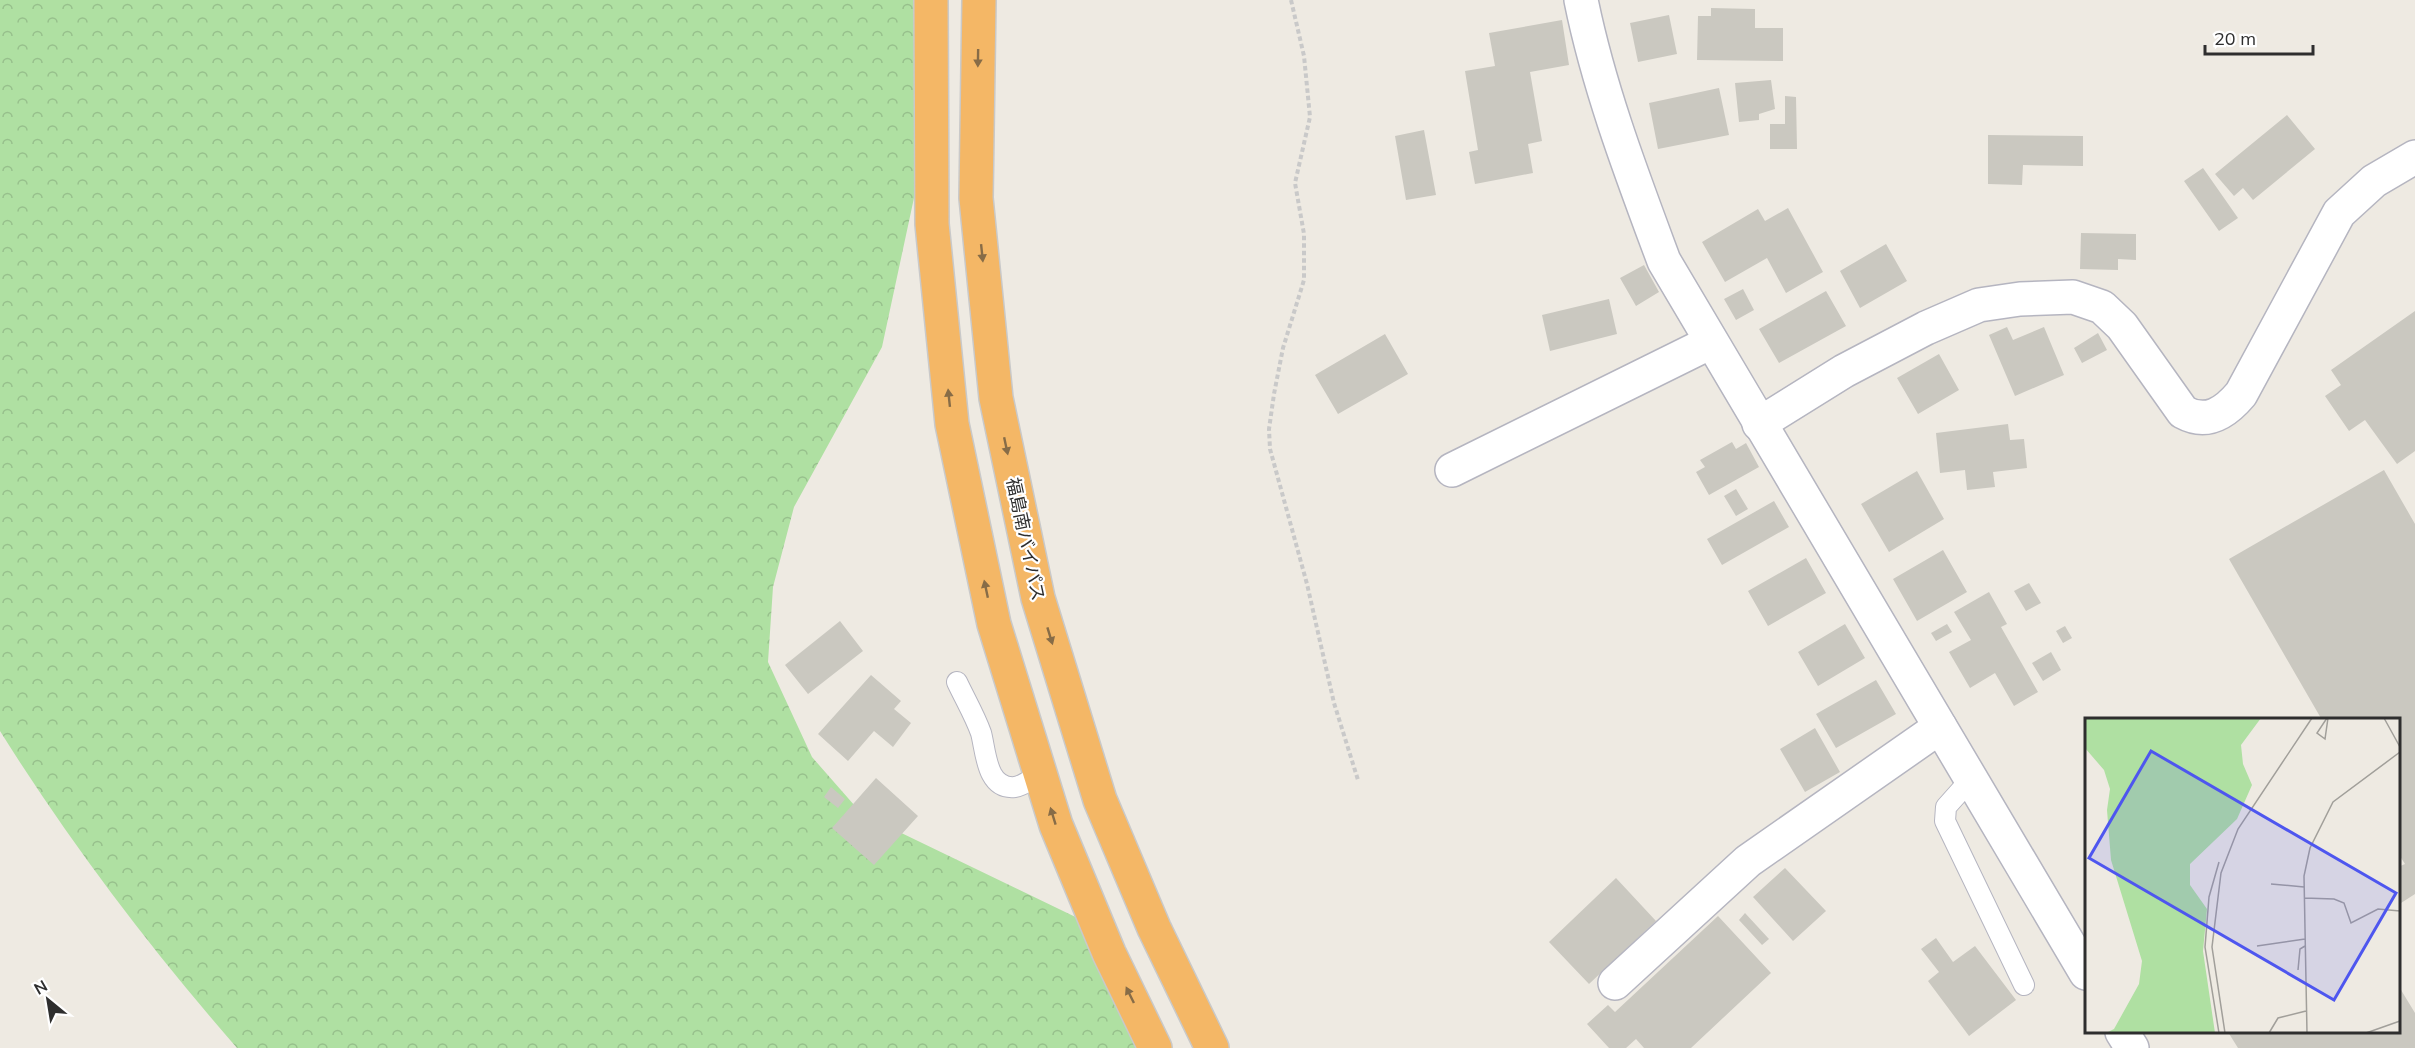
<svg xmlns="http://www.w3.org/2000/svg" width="2415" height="1048" font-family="Mulish,'Noto Sans JP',sans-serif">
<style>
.forest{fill:url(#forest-crowns)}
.building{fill:#cac8c0}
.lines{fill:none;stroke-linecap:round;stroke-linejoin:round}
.lane-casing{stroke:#b5b5c0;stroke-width:22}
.street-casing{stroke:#b5b5c0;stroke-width:36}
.secondary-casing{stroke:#b5b5c0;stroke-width:36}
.highway-casing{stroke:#c9c9c9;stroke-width:36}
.path{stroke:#c9c9c9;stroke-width:4;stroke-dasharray:4.5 3;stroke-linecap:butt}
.lane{stroke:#fff;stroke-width:20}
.street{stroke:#fff;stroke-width:33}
.secondary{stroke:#fff;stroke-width:33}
.highway{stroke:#f4b766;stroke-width:33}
.oneway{fill:#876c47}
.labels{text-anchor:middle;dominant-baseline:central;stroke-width:4.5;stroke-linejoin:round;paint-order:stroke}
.street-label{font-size:18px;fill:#2e2e2e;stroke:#fff}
.inset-road{fill:none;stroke:#a19f9a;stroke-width:1.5}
.view{fill:#4e56ef;fill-opacity:0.15;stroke:#4e56ef;stroke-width:3}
.inset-edge{fill:none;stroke:#2e2e2e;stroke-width:3}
</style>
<defs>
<pattern id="forest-crowns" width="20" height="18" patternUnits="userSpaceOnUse" patternTransform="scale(1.5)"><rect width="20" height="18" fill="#afe0a2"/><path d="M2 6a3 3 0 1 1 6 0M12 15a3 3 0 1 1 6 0" fill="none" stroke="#97c08c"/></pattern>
</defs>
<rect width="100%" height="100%" fill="#eeeae2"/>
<path class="forest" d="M 0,0 L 915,0 L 929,128 L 882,347 L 794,507 L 773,587 L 768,662 L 812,757 L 862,814 L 1090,924 L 1160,1048 L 237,1048 C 150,948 70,843 0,731 Z"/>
<path class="building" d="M 1711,8 L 1755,9 L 1755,28 L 1783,28 L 1783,61 L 1697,60 L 1698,16 L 1711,16 Z
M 1669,15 L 1677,54 L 1638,62 L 1630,23 Z
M 1562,20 L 1569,65 L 1530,72 L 1542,141 L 1528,144 L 1533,173 L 1475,184 L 1469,152 L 1478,150 L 1465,71 L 1495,66 L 1489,33 Z
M 1771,80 L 1775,109 L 1759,114 L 1759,120 L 1739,122 L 1735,83 Z
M 1719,88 L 1729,135 L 1658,149 L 1649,103 Z
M 1785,96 L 1796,97 L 1797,149 L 1770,149 L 1770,124 L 1785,124 Z
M 2287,115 L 2315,149 L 2253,200 L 2243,188 L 2234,196 L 2215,174 Z
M 1424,130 L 1436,195 L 1406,200 L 1395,136 Z
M 1988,135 L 2083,136 L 2083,166 L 2023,165 L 2022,185 L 1988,184 Z
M 2203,168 L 2238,218 L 2219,231 L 2184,181 Z
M 1788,208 L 1823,272 L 1786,293 L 1767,258 L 1725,282 L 1702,242 L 1758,209 L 1765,221 Z
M 2081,233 L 2136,234 L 2136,260 L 2118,259 L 2118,270 L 2080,269 Z
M 1886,244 L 1907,281 L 1860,308 L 1840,271 Z
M 1644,265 L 1659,292 L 1636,306 L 1620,278 Z
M 1743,289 L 1754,310 L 1736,320 L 1724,299 Z
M 1826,291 L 1846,326 L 1779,363 L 1759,329 Z
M 1609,299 L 1617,334 L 1550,351 L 1542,315 Z
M 2415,311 L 2415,451 L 2397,464 L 2365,420 L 2349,431 L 2325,396 L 2341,385 L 2331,370 Z
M 2007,327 L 2013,340 L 2044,327 L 2064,375 L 2015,396 L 1989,335 Z
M 2098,333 L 2107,350 L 2082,363 L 2074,348 Z
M 1385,334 L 1408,374 L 1338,414 L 1315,375 Z
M 1939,354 L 1959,390 L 1918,414 L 1897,378 Z
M 2008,424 L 2010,440 L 2024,439 L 2027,468 L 1993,472 L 1995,487 L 1967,490 L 1965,470 L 1940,473 L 1936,433 Z
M 1732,442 L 1736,449 L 1746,443 L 1759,467 L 1709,495 L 1696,472 L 1705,467 L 1700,460 Z
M 2384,470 L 2415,524 L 2415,894 L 2401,903 L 2398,867 L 2405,864 L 2398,853 L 2398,720 L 2322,720 L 2229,559 Z
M 1917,471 L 1944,519 L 1889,552 L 1861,504 Z
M 1736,489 L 1748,509 L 1736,516 L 1724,496 Z
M 1774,501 L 1789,527 L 1722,565 L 1707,539 Z
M 1943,550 L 1967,592 L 1917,621 L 1893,579 Z
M 1806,558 L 1826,593 L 1768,626 L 1748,591 Z
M 2029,583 L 2041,603 L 2026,611 L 2014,591 Z
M 1989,592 L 2007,624 L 2001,627 L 2038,692 L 2014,706 L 1995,673 L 1970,688 L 1949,652 L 1971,640 L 1954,612 Z
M 840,621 L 863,651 L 808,694 L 785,665 Z
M 1845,624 L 1865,658 L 1818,686 L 1798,652 Z
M 1947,624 L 1952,632 L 1936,641 L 1931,633 Z
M 2065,626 L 2072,638 L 2063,643 L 2056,631 Z
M 2051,652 L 2061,670 L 2043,681 L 2032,663 Z
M 871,675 L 901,701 L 894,709 L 911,723 L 893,747 L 874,731 L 848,761 L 818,734 Z
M 1876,680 L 1896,714 L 1836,748 L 1816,714 Z
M 1815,728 L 1840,772 L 1805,792 L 1780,749 Z
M 876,778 L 918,816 L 874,865 L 832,828 Z
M 831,787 L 845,799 L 838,808 L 824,797 Z
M 1785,868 L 1826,911 L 1793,941 L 1753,897 Z
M 1616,878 L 1656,921 L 1589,984 L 1549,942 Z
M 1745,913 L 1769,939 L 1762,945 L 1739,920 Z
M 1718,916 L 1771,973 L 1691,1048 L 1644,1048 L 1636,1039 L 1626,1048 L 1609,1048 L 1587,1024 L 1608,1005 L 1615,1012 Z
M 1936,938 L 1953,962 L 1975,946 L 2016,1000 L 1969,1036 L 1928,981 L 1939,972 L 1921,949 Z
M 2398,985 L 2415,1013 L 2415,1048 L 2238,1048 L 2228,1032 L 2398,1032 Z"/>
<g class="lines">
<defs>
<path id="lane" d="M 957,682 C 965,699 975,716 981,733 C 986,751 986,790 1015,787 C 1023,786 1033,778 1040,774
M 1971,779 L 1946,807 L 1945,821 L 2024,985"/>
<path id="street" d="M 1759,424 L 1844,371 L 1926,328 L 1979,305 L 2020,299 L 2073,297 L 2102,307 L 2122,326 L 2183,412 C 2207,425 2225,413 2241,394 L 2339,213 L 2374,181 L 2415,157
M 1452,470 L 1711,342
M 1615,983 L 1748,861 L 1940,727"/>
<path id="secondary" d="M 1581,0 C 1599,89 1632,175 1664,261 L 2086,973
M 2122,1032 L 2132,1048"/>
<path id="highway" d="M 931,0 L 932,224 L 952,424 L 994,624 L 1056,825 L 1109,953 L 1155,1048
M 979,0 L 976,198 L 996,398 L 1038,598 L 1100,800 L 1154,928 L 1212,1048"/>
</defs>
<use href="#lane" class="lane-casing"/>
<use href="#street" class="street-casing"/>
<use href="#secondary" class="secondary-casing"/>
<use href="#highway" class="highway-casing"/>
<path class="path" d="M 1291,0 L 1304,56 L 1310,117 L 1295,183 L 1304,234 L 1304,280 L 1283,348 L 1274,394 L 1269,429 L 1270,449 L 1307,584 L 1334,703 L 1358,780"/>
<use href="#lane" class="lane"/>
<use href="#street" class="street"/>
<use href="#secondary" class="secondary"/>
<use href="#highway" class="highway"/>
</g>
<defs><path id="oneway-solid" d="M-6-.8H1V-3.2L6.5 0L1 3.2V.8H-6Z" transform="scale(1.5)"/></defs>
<g class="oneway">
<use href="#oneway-solid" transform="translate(978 58) rotate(91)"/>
<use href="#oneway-solid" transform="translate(982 253) rotate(84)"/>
<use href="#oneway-solid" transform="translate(949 398) rotate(-96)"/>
<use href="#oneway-solid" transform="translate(1006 446) rotate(78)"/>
<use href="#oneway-solid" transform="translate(986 589) rotate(-102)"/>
<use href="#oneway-solid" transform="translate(1050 636) rotate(73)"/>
<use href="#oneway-solid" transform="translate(1053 816) rotate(-107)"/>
<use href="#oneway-solid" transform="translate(1130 995) rotate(-116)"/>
</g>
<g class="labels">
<g class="street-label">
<text transform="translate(1026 539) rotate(78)">福島南バイパス</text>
</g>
</g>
<g transform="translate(2085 718)">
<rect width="315" height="315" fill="#eeeae2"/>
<path d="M 0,0 L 176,0 L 156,27 L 158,46 L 167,67 L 152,101 L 105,146 L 105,167 L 122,191 L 118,233 L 130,315 L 21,315 L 29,311 L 54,266 L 57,243 L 26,142 L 22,92 L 25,71 L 19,52 L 0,30 Z" fill="#afe0a2"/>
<path class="inset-road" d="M 242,0 L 232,15 L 240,21 L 243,0M 299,0 L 315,29M 134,144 L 124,179 L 120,229 L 134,315M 186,166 L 219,169M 219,180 L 249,181 L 259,185 L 266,205 L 293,191 L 315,193M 172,228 L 220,221M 213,252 L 215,231 L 220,228M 140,315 L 127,229 L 136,155 L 153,111 L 227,0M 184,315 L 193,300 L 221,293M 222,315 L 219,158 L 225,130 L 248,84 L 315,34M 281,315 L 315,303"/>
<path class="view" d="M 66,33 L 311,175 L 249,282 L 4,140 Z"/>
<rect width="315" height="315" class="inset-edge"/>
</g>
<g transform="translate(48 1000) rotate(330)" stroke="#ffffff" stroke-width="4.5" paint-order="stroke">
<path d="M0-4.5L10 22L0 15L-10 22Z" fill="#2e2e2e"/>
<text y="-9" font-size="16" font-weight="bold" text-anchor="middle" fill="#2e2e2e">N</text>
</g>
<path d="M2205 45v9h108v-9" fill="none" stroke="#2e2e2e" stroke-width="3"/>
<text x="2214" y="45" font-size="18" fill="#2e2e2e" stroke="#ffffff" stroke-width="4.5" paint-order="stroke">20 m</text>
</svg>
